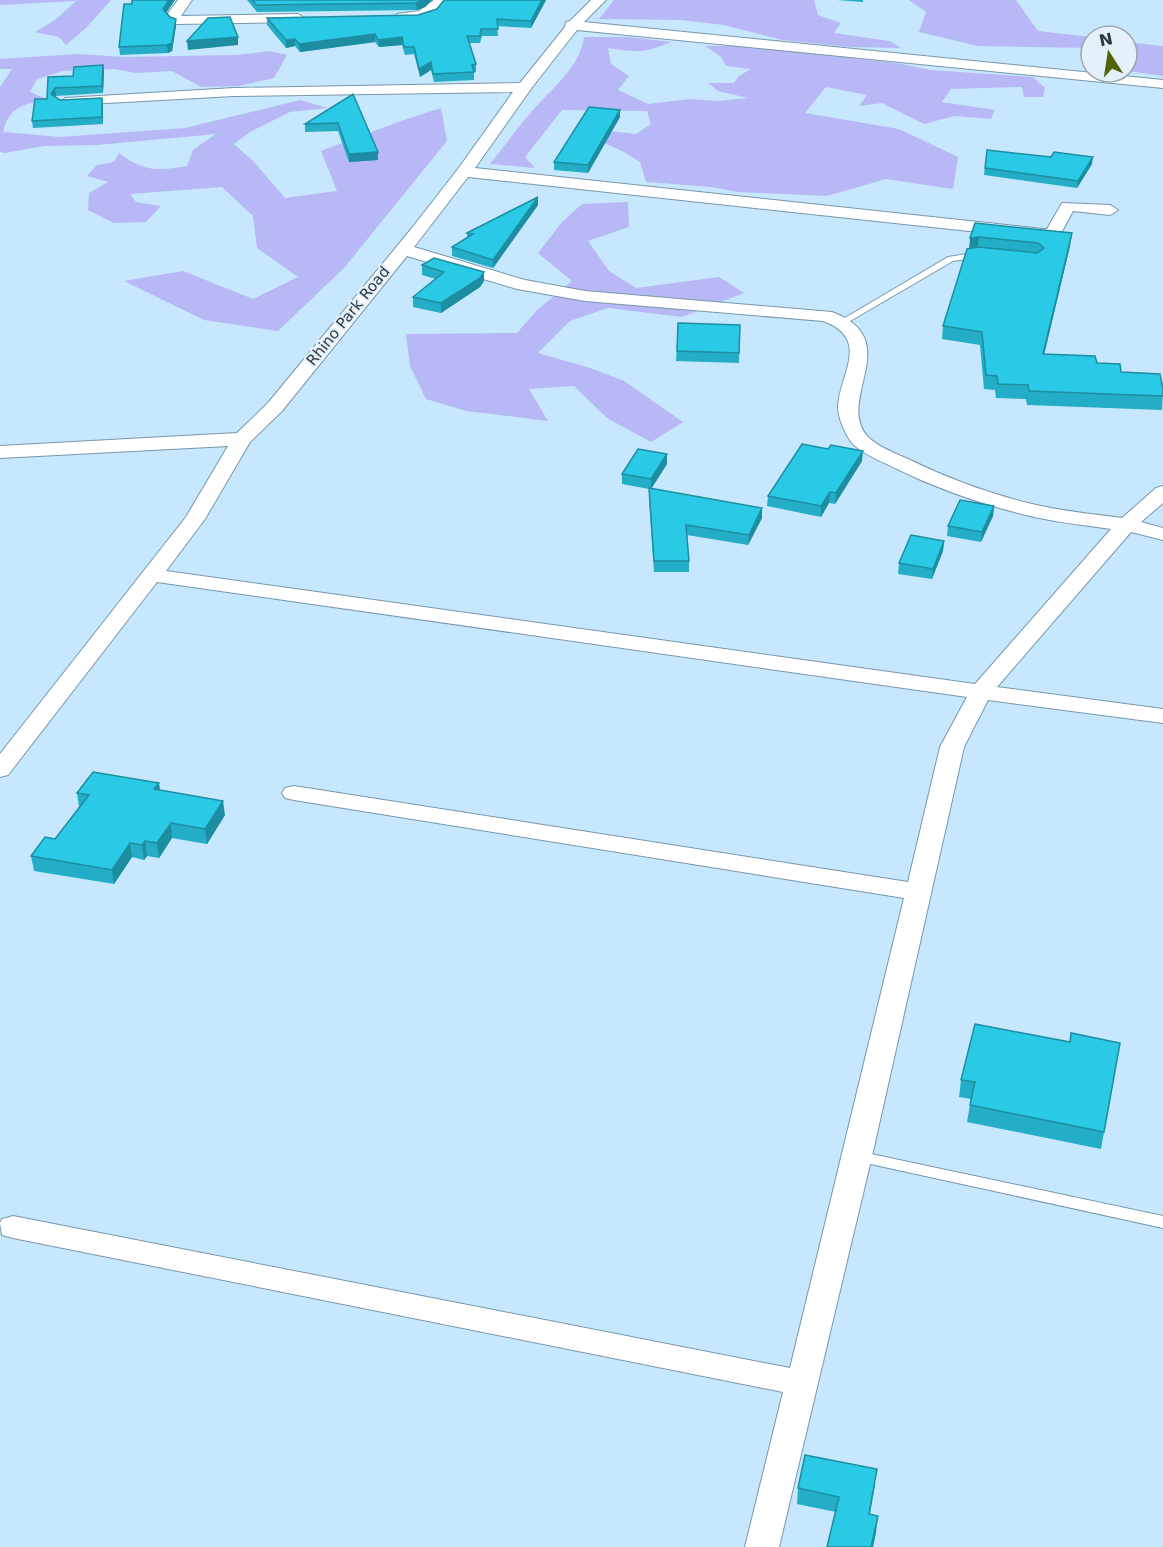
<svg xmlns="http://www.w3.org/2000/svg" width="1163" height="1547" font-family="'DejaVu Sans',sans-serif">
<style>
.green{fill:#b8b8f6}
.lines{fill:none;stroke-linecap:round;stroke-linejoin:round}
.lane-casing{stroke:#7797ab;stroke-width:2}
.street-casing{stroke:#7797ab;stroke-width:2}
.lane{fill:#fff;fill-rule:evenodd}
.street{fill:#fff;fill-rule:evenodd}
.wall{fill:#24adc6}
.shaded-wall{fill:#1d8da1}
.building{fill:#2ac9e6;stroke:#1d8da1;stroke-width:1.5}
.labels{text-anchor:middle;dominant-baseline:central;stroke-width:4.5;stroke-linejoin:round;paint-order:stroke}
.far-street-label{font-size:15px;fill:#2c3942;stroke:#e4f1fa}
</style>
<rect width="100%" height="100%" fill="#c6e7fe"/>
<path class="green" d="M 0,0 L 111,0 L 86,28 L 66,45 L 59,37 L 35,32 L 55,20 L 76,1 L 0,5 Z
M 614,0 L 814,0 L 818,15 L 841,23 L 834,33 L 890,41 L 901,48 L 849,47 L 783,40 L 724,25 L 681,20 L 599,19 Z
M 909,0 L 1016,0 L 1038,31 L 1091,37 L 1091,48 L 978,46 L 919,32 L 926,12 Z
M 584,37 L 629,37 L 671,42 C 643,54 637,52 608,48 L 611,64 L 629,76 L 618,90 L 648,104 L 690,99 L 717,101 L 748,98 L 718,91 L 708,83 L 734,83 L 739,76 L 751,69 L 726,66 L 721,57 L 705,46 L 744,46 L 896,63 L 931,70 L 1033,77 L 1045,88 L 1043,97 L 1024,97 L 1022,87 L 951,89 L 942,102 L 995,110 L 991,119 L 954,116 L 924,124 L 882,103 L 859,106 L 867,95 L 826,87 L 805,113 L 899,129 L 958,157 L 953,189 L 886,179 L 827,196 L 738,192 L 711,187 L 646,182 L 640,162 L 622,151 L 593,138 L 589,129 L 636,134 L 651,124 L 647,111 L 562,110 L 525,157 L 535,168 L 490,164 C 503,148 515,131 528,116 C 547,92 580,69 584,37 Z
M 1127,42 L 1163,46 L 1163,76 L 1128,71 Z
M 270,51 L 287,55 L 274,78 L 238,86 L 201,87 L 172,71 L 136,73 L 114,69 L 63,71 L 37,79 L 30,92 L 49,100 C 24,104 10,105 3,132 L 60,137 L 185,128 L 300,100 L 328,108 L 290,112 L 250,132 L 234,144 L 255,163 L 285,198 L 337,191 L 321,151 L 398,122 L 441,108 L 447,141 L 344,268 L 278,331 L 204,320 L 124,281 L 183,271 L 253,299 L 298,277 L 257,248 L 253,216 L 222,187 L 130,194 L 136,202 L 161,206 L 146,222 L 114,223 L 88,210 L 89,193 L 108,182 L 87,176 L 97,165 L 114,162 L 119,153 C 144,172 157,171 187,166 L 193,150 L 216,134 L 97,145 L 44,146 L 5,153 L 0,152 L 0,87 L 12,69 L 0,69 L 0,59 L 78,54 L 125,57 L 237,55 Z
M 628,202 L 629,227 L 588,241 L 609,271 L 636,288 L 719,277 L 744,293 L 682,317 L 608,308 L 570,321 L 538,353 L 590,368 L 624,381 L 683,422 L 651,442 L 607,418 L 574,386 L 529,389 L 548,421 L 466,411 L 426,399 L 410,366 L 406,334 L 517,333 L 537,310 L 572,281 L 538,253 L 562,222 L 582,204 Z"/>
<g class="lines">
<defs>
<path id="lane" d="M 979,252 L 983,255 L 982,257 L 953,261 L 845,324 L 839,324 L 838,322 L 948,257 Z
M 857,1151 L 1163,1216 L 1163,1228 L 852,1160 L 850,1156 L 852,1152 Z"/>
<path id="street" d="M 178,0 L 192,0 L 181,16 L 298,14 L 305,18 L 298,22 L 177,24 L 172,23 L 166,16 Z
M 434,0 L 448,0 L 429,17 L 402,21 L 395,17 L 397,14 L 419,11 Z
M 591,0 L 606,0 L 584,22 L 1163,80 L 1163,88 L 577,30 L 533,86 L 475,168 L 1043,229 L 1047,229 L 1062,203 L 1110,205 L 1118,210 L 1110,215 L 1073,211 L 1059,237 L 1043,239 L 468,177 L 414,247 L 525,280 L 585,291 L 832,312 C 907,340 834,400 868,437 C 878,447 895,453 908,459 C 947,478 990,494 1032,504 C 1061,511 1092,514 1122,518 L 1156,488 L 1163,486 L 1163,503 L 1141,522 L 1163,528 L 1163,540 L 1131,532 L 997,687 L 1163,709 L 1163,723 L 988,700 L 964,747 L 872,1156 L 779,1547 L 745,1547 L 783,1392 L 13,1238 L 2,1235 L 0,1223 L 2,1219 L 13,1216 L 790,1368 L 904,898 L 294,800 L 285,798 L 282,793 L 285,788 L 294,786 L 908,882 L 940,747 L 967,697 L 157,582 L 8,775 L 0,777 L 0,754 L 186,517 L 228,446 L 0,458 L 0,446 L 237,433 L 268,403 L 412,228 L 458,169 L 513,92 L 234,96 L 70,105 L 63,101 L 65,98 L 234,88 L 520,83 L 565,27 L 566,22 L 570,21 ZM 407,256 L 517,289 L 585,301 L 823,321 C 872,339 839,375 838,407 C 838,418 846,437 854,445 C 866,456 883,462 897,469 C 936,488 984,505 1026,515 C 1054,522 1083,525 1111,529 L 975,684 L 166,571 L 205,519 L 250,442 L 282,411 Z"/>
</defs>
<use href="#lane" class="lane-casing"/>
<use href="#street" class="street-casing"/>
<use href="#lane" class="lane"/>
<use href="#street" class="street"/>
</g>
<path class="wall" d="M 132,0 L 175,0 L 166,13 L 176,26 L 172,51 L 168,53 L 120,55 L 119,47 Z
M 247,0 L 432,0 L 425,7 L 417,10 L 257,12 Z
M 546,0 L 531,28 L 497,26 L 498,36 L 482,36 L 480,43 L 469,43 L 476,64 L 476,72 L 474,72 L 474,80 L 434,82 L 431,70 L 420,77 L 414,54 L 405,55 L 402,45 L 379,47 L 375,42 L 300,52 L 295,46 L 286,48 L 267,25 L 267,18 L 418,15 L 437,9 Z
M 837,0 L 863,0 L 863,2 Z
M 103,65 L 104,72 L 103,93 L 56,96 L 55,97 L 60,100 L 103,105 L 103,124 L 33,128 L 32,121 L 47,99 L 48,77 L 73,76 Z
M 353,94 L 378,152 L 378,160 L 349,162 L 338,131 L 305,132 L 305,124 Z
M 620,110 L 620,117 L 588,173 L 554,170 L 554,162 Z
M 987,150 L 1051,157 L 1092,164 L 1077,188 L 984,175 Z
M 538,197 L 538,205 L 493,268 L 452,256 L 452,247 L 467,238 L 467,233 Z
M 975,223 L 1070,246 L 1044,354 L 1097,363 L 1163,389 L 1162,410 L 1027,405 L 1026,399 L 996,398 L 995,390 L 984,389 L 980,345 L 942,339 L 943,326 L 969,248 Z
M 422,265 L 484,281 L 480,287 L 441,313 L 413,307 L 413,297 L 436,279 L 422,275 Z
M 678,323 L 740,325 L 739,363 L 676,361 Z
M 862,461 L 835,504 L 829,503 L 821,517 L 767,506 L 768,496 Z
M 667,464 L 651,489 L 762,518 L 748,545 L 687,535 L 689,561 L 689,572 L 654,572 L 649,499 L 649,489 L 622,484 L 622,474 Z
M 994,506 L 993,516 L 981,542 L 947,536 L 948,526 Z
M 944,541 L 943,551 L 932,579 L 898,574 L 899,563 Z
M 160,790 L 225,815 L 207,844 L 172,838 L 159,858 L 147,856 L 144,860 L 132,857 L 114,884 L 34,871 L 31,856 L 55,839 L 79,807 L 77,793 Z
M 1070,1042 L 1120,1043 L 1101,1149 L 967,1122 L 971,1099 L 959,1097 L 961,1080 Z
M 875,1485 L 870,1514 L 876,1532 L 873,1547 L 827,1547 L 836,1512 L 797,1504 L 798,1488 Z"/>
<path class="shaded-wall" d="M 169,0 L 175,0 L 164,16 L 163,9 Z
M 424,0 L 432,0 L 425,7 L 417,10 L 416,3 Z
M 542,0 L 546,0 L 531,28 L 531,21 Z
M 176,19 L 176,26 L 172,51 L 168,53 L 167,45 Z
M 375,34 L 375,42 L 300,52 L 299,44 Z
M 238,37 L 238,45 L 188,50 L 187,41 Z
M 402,37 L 402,45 L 379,47 L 378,40 Z
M 295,39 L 295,46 L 286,48 L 286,40 Z
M 431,62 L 431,70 L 420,77 L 419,69 Z
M 103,65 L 104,72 L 103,93 L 102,86 Z
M 55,88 L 56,96 L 52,102 L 51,94 Z
M 102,98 L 103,105 L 103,124 L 102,117 Z
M 620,110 L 620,117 L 588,173 L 588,165 Z
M 378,152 L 378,160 L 349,162 L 349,154 Z
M 1093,157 L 1092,164 L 1077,188 L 1078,181 Z
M 538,197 L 538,205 L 493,268 L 493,260 Z
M 1072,233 L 1070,246 L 1041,368 L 1043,354 Z
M 979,237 L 977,250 L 969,251 L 970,238 Z
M 484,272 L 484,281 L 480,287 L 441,313 L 441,303 Z
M 863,451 L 862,461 L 835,504 L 836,493 Z
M 667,454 L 667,464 L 651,489 L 651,479 Z
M 830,492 L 829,503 L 821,517 L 821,506 Z
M 994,506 L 993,516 L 981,542 L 982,532 Z
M 762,508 L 762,518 L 748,545 L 749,535 Z
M 944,541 L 943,551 L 932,579 L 933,569 Z
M 159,783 L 161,797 L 154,789 Z
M 223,801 L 225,815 L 207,844 L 205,829 Z
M 171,823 L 172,838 L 159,858 L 157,843 Z
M 145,841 L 147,856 L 144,860 L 142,845 Z
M 130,843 L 132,857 L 114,884 L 112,870 Z
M 878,1516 L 876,1532 L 873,1547 L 871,1547 Z"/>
<path class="building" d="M 132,0 L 169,0 L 163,9 L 170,17 L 176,19 L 172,43 L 167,45 L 119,47 L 124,4 L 132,4 Z
M 252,0 L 424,0 L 416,3 L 257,5 Z
M 444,0 L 542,0 L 531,21 L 497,19 L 498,29 L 481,29 L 480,36 L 467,36 L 476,64 L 472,65 L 474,72 L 433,74 L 431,62 L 419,69 L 414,47 L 404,47 L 402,37 L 378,40 L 375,34 L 299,44 L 295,39 L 286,40 L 267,18 L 418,15 L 437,9 Z
M 230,17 L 238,37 L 187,41 L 208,18 Z
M 103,65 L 102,86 L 55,88 L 51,94 L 60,100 L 102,98 L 102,117 L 32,121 L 35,99 L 47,99 L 48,77 L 73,76 L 74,67 Z
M 353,94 L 378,152 L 349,154 L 338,123 L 305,124 Z
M 589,107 L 620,110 L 588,165 L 554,162 Z
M 987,150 L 1051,157 L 1054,152 L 1093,157 L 1078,181 L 985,168 Z
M 538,197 L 493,260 L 452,247 L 473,234 L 467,233 Z
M 975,223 L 1072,233 L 1043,354 L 1095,356 L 1097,363 L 1120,364 L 1121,372 L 1160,374 L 1163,389 L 1163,396 L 1029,391 L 1028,385 L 998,384 L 997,376 L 986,375 L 982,332 L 943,326 L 967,249 L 978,247 L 1037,253 L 1044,248 L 1038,243 L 979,237 L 970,238 Z
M 434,258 L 484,272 L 480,278 L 441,303 L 413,297 L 444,272 L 422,265 Z
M 678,323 L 740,325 L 739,353 L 677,351 Z
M 802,444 L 828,449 L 831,445 L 863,451 L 836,493 L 830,492 L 821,506 L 768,496 Z
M 638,449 L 667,454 L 651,479 L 622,474 Z
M 649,488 L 762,508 L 749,535 L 686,525 L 689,561 L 654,561 Z
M 960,500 L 994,506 L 982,532 L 948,526 Z
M 911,535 L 944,541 L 933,569 L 899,563 Z
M 93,772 L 159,783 L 154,789 L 223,801 L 205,829 L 171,823 L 157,843 L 145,841 L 142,845 L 130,843 L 112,870 L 31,856 L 45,837 L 55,839 L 89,795 L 77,793 Z
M 975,1024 L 1070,1042 L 1071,1033 L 1120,1043 L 1104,1132 L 970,1105 L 975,1082 L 961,1080 Z
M 805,1455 L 877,1469 L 869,1514 L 878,1516 L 871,1547 L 827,1547 L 839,1497 L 798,1488 Z"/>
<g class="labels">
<g class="far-street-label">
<text transform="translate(348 316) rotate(-51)">Rhino Park Road</text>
</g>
</g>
<g transform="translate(1109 54) rotate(348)"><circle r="28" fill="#e4f1fa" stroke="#9aa7b0" stroke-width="1.5"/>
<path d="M0-4.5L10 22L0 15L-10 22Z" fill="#536207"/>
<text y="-9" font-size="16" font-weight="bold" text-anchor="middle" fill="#2c3942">N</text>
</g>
</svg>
